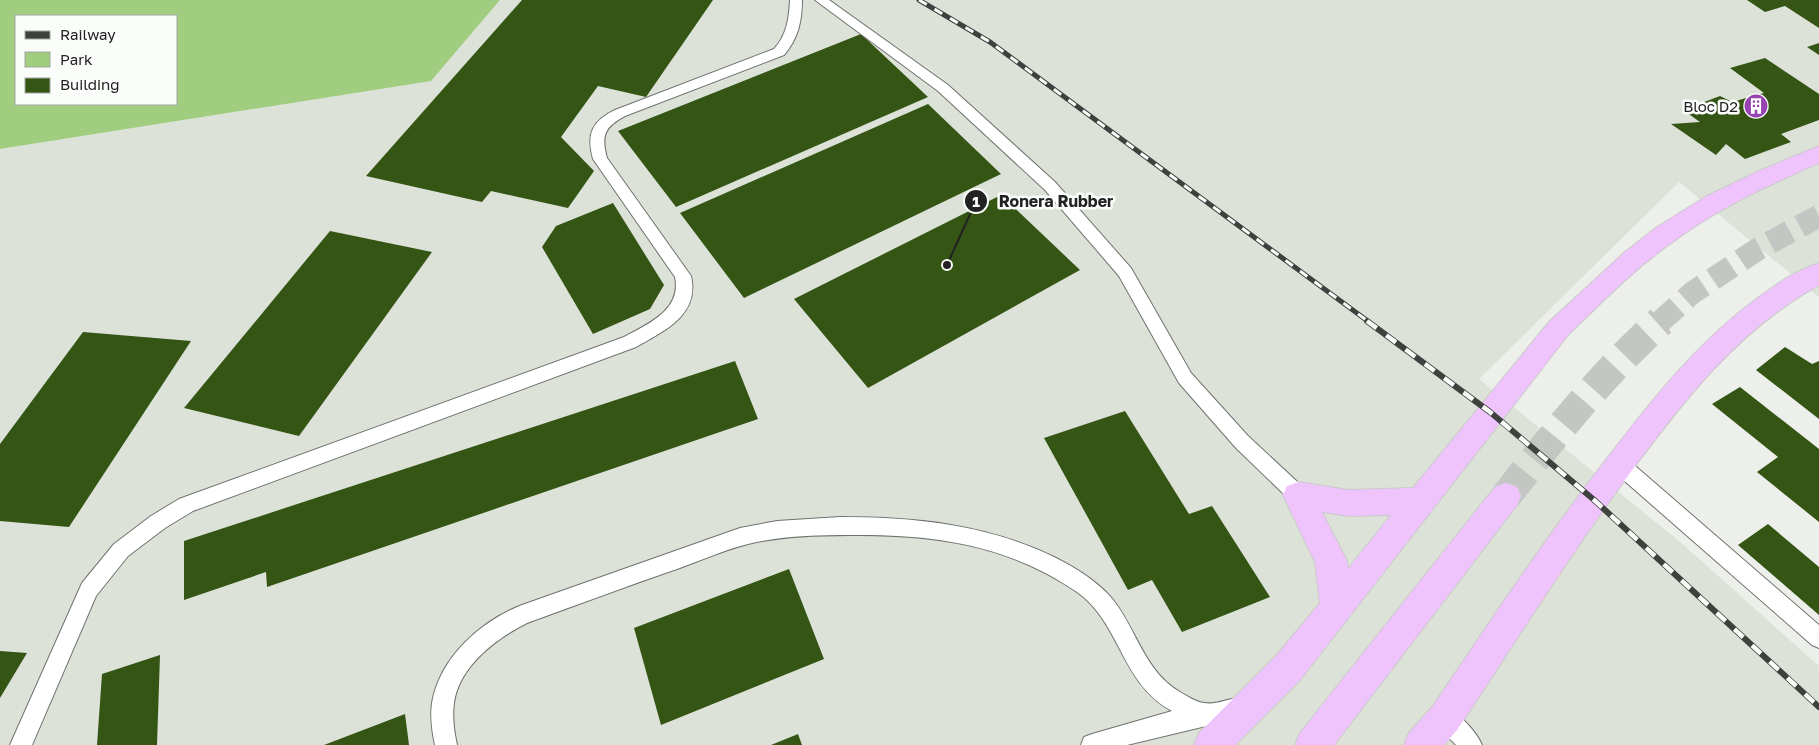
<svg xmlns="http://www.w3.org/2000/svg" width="1819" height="745" font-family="'Golos Text',sans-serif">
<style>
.built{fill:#dce2d8}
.green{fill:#a1cd80;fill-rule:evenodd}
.building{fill:#345514}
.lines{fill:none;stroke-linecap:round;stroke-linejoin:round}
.highway-tunnel-far1{stroke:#c4c6c3;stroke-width:23;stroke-dasharray:23 11;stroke-linecap:butt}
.highway-tunnel{stroke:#c4c6c3;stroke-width:31;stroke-dasharray:31 15;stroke-linecap:butt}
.lane-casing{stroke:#70726e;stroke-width:2}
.highway-casing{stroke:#cacaca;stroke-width:2}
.lane{fill:#fff;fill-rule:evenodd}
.highway{fill:#efc4fd;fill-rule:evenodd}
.rail-far1-casing{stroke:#3f413f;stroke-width:5}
.rail-casing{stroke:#3f413f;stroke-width:6}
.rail-far1{stroke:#fafdf9;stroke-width:3;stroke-dasharray:9;stroke-linecap:butt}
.rail{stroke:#fafdf9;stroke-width:4.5;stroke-dasharray:12;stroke-linecap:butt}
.labels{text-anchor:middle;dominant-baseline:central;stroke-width:5;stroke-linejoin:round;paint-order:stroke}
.poi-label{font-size:15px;fill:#212221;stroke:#fafdf9;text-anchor:end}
.leader{fill:none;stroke:#212221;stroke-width:2}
.callout-dot{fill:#212221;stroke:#fafdf9;stroke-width:2}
.mark-label{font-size:15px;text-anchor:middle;font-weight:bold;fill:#fff}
.callout-label{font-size:16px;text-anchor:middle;font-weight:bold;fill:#212221;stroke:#fafdf9;stroke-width:5;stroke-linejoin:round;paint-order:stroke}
</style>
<rect width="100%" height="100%" fill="#edefeb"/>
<path class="built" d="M 500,0 L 1819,0 L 1819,297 L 1679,182 L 1479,379 L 1679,541 L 1819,666 L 1819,745 L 0,745 L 0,149 L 430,81 Z"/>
<path class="green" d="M 0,0 L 500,0 L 431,81 L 0,149 ZM 16,16 L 176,16 L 176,104 L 16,104 Z"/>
<path class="building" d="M 522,0 L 713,0 L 646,97 L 598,86 L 561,137 L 594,171 L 568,208 L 491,191 L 482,202 L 366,176 Z
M 1747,0 L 1819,0 L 1819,28 L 1785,6 L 1765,12 Z
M 861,34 L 928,97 L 676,207 L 618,131 Z
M 1819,43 L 1819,55 L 1807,47 Z
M 1765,58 L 1819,94 L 1819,120 L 1781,134 L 1791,142 L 1745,159 L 1726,144 L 1716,155 L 1671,124 L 1700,122 L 1683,110 L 1720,96 L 1732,102 L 1764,93 L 1730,68 Z
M 928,104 L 1001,174 L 744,298 L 680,213 Z
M 1001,195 L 1080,270 L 868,388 L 794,299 Z
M 613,203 L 664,285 L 650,309 L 593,334 L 542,247 L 556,226 Z
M 330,231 L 432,252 L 299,436 L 184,408 Z
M 83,332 L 191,341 L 69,527 L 0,521 L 0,444 Z
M 1785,347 L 1812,364 L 1819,361 L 1819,419 L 1756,370 Z
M 735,361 L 758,419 L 267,587 L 266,572 L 184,600 L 184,541 Z
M 1740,387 L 1819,449 L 1819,522 L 1757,472 L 1778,457 L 1712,404 Z
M 1125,411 L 1189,514 L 1212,506 L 1270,597 L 1182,632 L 1152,580 L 1128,590 L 1044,438 Z
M 1768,524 L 1819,567 L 1819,615 L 1738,545 Z
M 789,569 L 824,659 L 661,725 L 634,628 Z
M 0,651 L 27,653 L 0,698 Z
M 160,655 L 157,745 L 97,745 L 102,674 Z
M 405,714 L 409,745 L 324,745 Z
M 798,734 L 802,745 L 771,745 Z"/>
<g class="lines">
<path class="highway-tunnel-far1" d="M 1660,322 L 1692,293 L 1758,249 L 1819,216"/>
<path class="highway-tunnel" d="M 1506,496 C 1554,435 1603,373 1661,321"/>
<defs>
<path id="lane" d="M 790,0 L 802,0 C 802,21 798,39 784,55 L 625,116 C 604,127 601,136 607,158 L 691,276 C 700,315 664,331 636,347 L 193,511 L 165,528 L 128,556 L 96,596 L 32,745 L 10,745 L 82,583 L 114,544 L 151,516 L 179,499 L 624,337 C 648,324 682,310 675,277 L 593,159 C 586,134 592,121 615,110 L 774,49 C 787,35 789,18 790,0 Z
M 815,0 L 829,0 L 948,85 L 1055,182 L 1131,268 L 1191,373 L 1248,436 L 1305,489 L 1308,495 L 1305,501 L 1298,503 L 1291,501 L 1236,448 L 1179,383 L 1119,276 L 1045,190 L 938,91 Z
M 1619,456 L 1626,458 L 1819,625 L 1819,648 L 1812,645 L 1612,470 L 1610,464 L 1612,458 Z
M 840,517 C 914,517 986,524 1054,557 C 1076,568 1099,582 1114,601 C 1137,631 1145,672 1180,692 C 1187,696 1196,702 1204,703 C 1220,706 1235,693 1252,699 L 1255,707 L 1252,715 L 1127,745 L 1081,745 L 1084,737 L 1092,734 L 1172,711 C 1121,684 1121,623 1077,592 C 1007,544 932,534 850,535 C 817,535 784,536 752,543 C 726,549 702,560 677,569 C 627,586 577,605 527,623 C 497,638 459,666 454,703 C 452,717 454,731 457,745 L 435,745 C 432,731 430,717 432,703 C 440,657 481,621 522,605 L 740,528 L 777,521 Z
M 1445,707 C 1459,713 1476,731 1482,745 L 1456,745 L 1437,726 L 1434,718 L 1437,710 Z"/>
<path id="highway" d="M 1819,146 L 1819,163 C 1769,185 1718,208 1674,241 C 1635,268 1602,302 1568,335 L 1300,680 L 1235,745 L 1194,745 L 1199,733 L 1276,656 L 1320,603 L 1315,562 L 1283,495 L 1287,486 L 1298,482 L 1349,490 L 1413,488 L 1550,321 L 1625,252 L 1657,227 L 1707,196 L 1759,171 ZM 1322,512 L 1349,516 L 1391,515 L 1348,569 L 1347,561 Z
M 1819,263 L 1819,285 C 1739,329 1684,400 1630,473 C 1569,556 1514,644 1457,730 L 1444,745 L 1404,745 L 1409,733 L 1433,706 C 1491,620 1548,534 1612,452 C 1658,392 1706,333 1769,290 C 1784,279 1801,269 1819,263 Z
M 1506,483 L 1517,487 L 1521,496 L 1517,505 L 1334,745 L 1295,745 L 1300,733 L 1495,487 Z"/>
</defs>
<use href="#lane" class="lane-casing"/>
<use href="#highway" class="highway-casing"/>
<use href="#lane" class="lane"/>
<use href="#highway" class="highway"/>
<defs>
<path id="rail-far1" d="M 919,0 L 990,42 L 1369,322"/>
<path id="rail" d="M 1367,321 L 1490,412 L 1593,499 L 1819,707"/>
</defs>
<use href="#rail-far1" class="rail-far1-casing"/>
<use href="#rail" class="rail-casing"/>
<use href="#rail-far1" class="rail-far1"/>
<use href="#rail" class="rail"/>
</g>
<defs>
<symbol id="building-disc" viewBox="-11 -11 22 22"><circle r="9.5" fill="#9642b0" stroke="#fafdf9"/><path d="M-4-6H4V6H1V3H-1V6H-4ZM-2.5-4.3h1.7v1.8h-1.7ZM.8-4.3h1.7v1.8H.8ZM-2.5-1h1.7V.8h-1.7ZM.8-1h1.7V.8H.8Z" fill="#fff"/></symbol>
</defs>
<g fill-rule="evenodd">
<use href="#building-disc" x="1742" y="92" width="28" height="28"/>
</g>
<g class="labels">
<g class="poi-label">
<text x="1738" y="106">Bloc D2</text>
</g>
</g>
<path class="leader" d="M947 265L976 201"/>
<g class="callout-dot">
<circle cx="947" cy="265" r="5"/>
<circle cx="976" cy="201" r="12"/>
</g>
<g class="mark-label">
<text x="976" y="207">1</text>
</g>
<g class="callout-label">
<text x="1056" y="207">Ronera Rubber</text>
</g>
<rect x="15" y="15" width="162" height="90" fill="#fafdf9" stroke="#a3a5a3"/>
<rect x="25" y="31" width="25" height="8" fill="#3f413f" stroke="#a3a5a3"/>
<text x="60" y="40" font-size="15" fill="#212221">Railway</text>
<rect x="25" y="52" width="25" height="15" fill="#a1cd80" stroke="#a3a5a3"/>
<text x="60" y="65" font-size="15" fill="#212221">Park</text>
<rect x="25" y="78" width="25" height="15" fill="#345514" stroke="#a3a5a3"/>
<text x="60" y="90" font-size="15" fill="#212221">Building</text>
</svg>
